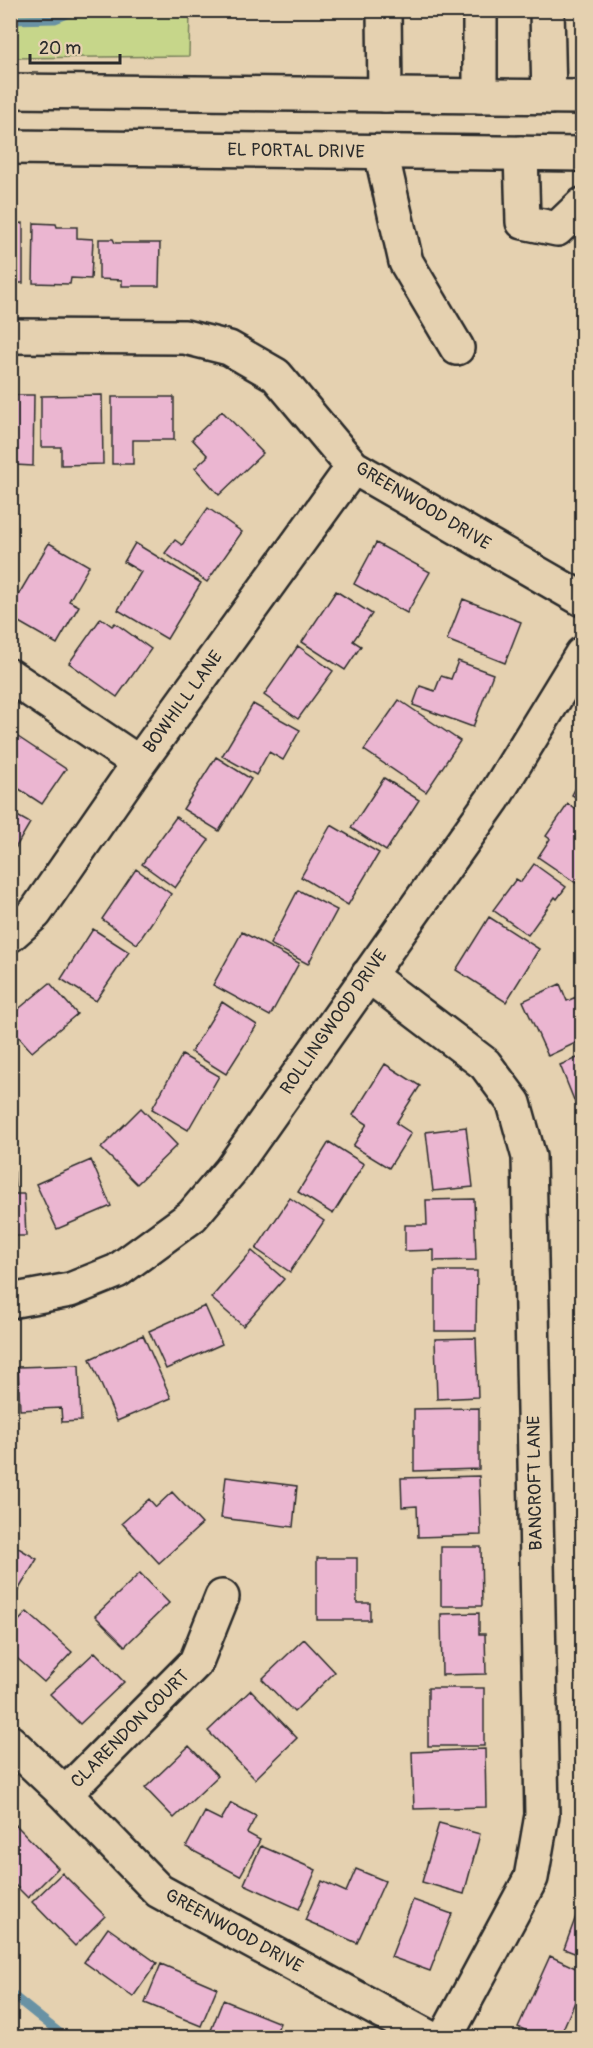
<svg xmlns="http://www.w3.org/2000/svg" width="593" height="2048" font-family="Pangolin,sans-serif">
<style>
.green{fill:#c6d68a;stroke:#78805a;stroke-width:1.5}
.lines{fill:none;stroke-linecap:round;stroke-linejoin:round}
.stream{stroke:#6992a4;stroke-width:9}
.building{fill:#ebb6d1;stroke:#2b2b2b;stroke-width:1.5}
.minor-casing{stroke:#2b2b2b;stroke-width:38}
.major-casing{stroke:#2b2b2b;stroke-width:38}
.minor{stroke:#e5d1b0;stroke-width:33}
.major{stroke:#e5d1b0;stroke-width:33}
.labels{text-anchor:middle;dominant-baseline:central;stroke-width:6;stroke-linejoin:round;paint-order:stroke}
.street-label{font-size:18px;fill:#2b2b2b;stroke:#e5d1b0}
</style>
<rect width="100%" height="100%" fill="#e5d1b0"/>
<filter id="ink" filterUnits="userSpaceOnUse"><feTurbulence type="fractalNoise" baseFrequency=".0167" numOctaves="2"/><feDisplacementMap in="SourceGraphic" scale="12" xChannelSelector="R" yChannelSelector="G"/><feConvolveMatrix kernelMatrix="1 2 1 2 8 2 1 2 1" color-interpolation-filters="sRGB"/></filter>
<g filter="url(#ink)">
<path class="green" d="M 10,11 L 190,11 L 189,56 L 11,58 Z"/>
<g class="lines">
<path class="stream" d="M 10,20 L 55,19 L 77,10
M 10,1993 L 66,2038"/>
</g>
<path class="building" d="M 23,223 L 23,283 L 10,283 L 10,224 Z
M 34,223 L 56,224 L 57,227 L 77,227 L 77,238 L 93,239 L 91,279 L 71,278 L 70,284 L 33,283 Z
M 99,239 L 113,239 L 115,243 L 160,243 L 159,286 L 122,286 L 122,280 L 99,279 Z
M 10,395 L 34,395 L 33,466 L 15,465 L 15,436 L 10,436 Z
M 102,395 L 103,464 L 61,465 L 61,447 L 41,447 L 41,396 Z
M 112,397 L 174,397 L 174,440 L 133,440 L 133,464 L 112,464 Z
M 222,411 L 263,453 L 219,495 L 195,468 L 208,456 L 192,439 Z
M 208,508 L 242,532 L 207,582 L 165,553 L 175,540 L 182,545 Z
M 49,543 L 89,566 L 69,601 L 79,606 L 57,644 L 10,617 L 10,609 Z
M 135,543 L 201,583 L 167,639 L 118,610 L 141,572 L 124,562 Z
M 376,543 L 430,572 L 407,613 L 354,584 Z
M 336,591 L 372,614 L 353,641 L 361,646 L 345,670 L 302,642 Z
M 463,599 L 521,622 L 505,663 L 447,640 Z
M 101,618 L 112,626 L 115,623 L 151,649 L 117,697 L 69,663 Z
M 298,646 L 333,671 L 298,719 L 264,695 Z
M 458,661 L 493,674 L 473,727 L 413,705 L 420,686 L 435,691 L 441,676 L 451,679 Z
M 399,700 L 460,741 L 426,792 L 364,750 Z
M 253,704 L 300,730 L 283,760 L 269,752 L 256,775 L 222,756 Z
M 15,735 L 66,769 L 42,804 L 10,783 L 10,742 Z
M 216,757 L 251,779 L 219,831 L 183,809 Z
M 582,776 L 582,801 L 572,795 Z
M 384,778 L 419,800 L 386,851 L 351,828 Z
M 568,804 L 582,814 L 582,887 L 538,857 L 550,839 L 546,836 Z
M 10,812 L 30,823 L 10,857 Z
M 176,817 L 209,840 L 175,888 L 142,864 Z
M 331,825 L 379,853 L 348,905 L 301,877 Z
M 534,864 L 566,887 L 557,899 L 555,897 L 528,935 L 493,910 L 516,879 L 521,882 Z
M 136,869 L 171,894 L 137,944 L 102,919 Z
M 298,890 L 337,910 L 308,964 L 270,944 Z
M 489,917 L 539,949 L 506,1002 L 456,970 Z
M 93,929 L 129,952 L 96,1001 L 61,979 Z
M 242,932 L 299,963 L 270,1016 L 213,985 Z
M 50,983 L 77,1014 L 32,1052 L 10,1027 L 10,1016 Z
M 560,984 L 567,1001 L 576,997 L 582,1012 L 582,1040 L 548,1056 L 523,1001 Z
M 222,1002 L 257,1025 L 226,1074 L 191,1052 Z
M 182,1055 L 219,1076 L 188,1130 L 152,1109 Z
M 582,1056 L 582,1120 L 560,1065 Z
M 385,1064 L 420,1086 L 396,1123 L 411,1133 L 389,1168 L 353,1146 L 367,1124 L 353,1115 Z
M 141,1108 L 177,1145 L 137,1184 L 101,1148 Z
M 466,1127 L 473,1187 L 433,1191 L 426,1132 Z
M 329,1142 L 364,1164 L 333,1214 L 298,1192 Z
M 91,1160 L 111,1206 L 57,1229 L 36,1184 Z
M 10,1172 L 14,1172 L 15,1194 L 24,1194 L 26,1236 L 10,1236 Z
M 290,1198 L 324,1221 L 290,1272 L 256,1249 Z
M 474,1199 L 476,1260 L 434,1261 L 434,1250 L 405,1251 L 405,1225 L 427,1225 L 426,1200 Z
M 252,1251 L 284,1279 L 243,1326 L 211,1298 Z
M 435,1271 L 477,1271 L 476,1331 L 435,1331 Z
M 205,1306 L 222,1344 L 166,1369 L 149,1331 Z
M 143,1335 L 171,1398 L 117,1421 L 90,1359 Z
M 476,1338 L 478,1397 L 437,1399 L 435,1339 Z
M 79,1365 L 81,1421 L 62,1422 L 61,1408 L 20,1410 L 18,1367 Z
M 479,1408 L 479,1469 L 414,1471 L 414,1409 Z
M 479,1476 L 481,1535 L 418,1537 L 417,1506 L 402,1507 L 401,1478 Z
M 226,1477 L 297,1486 L 293,1527 L 221,1518 Z
M 172,1492 L 202,1524 L 159,1563 L 122,1523 L 149,1499 L 156,1507 Z
M 10,1543 L 37,1559 L 10,1604 Z
M 441,1547 L 481,1547 L 482,1606 L 441,1606 Z
M 317,1558 L 357,1558 L 357,1603 L 370,1603 L 370,1620 L 317,1620 Z
M 140,1573 L 169,1603 L 125,1646 L 95,1616 Z
M 27,1612 L 72,1652 L 44,1682 L 10,1652 L 10,1630 Z
M 479,1613 L 479,1634 L 485,1634 L 486,1674 L 442,1675 L 441,1614 Z
M 304,1639 L 335,1672 L 294,1712 L 262,1679 Z
M 95,1652 L 124,1682 L 80,1724 L 50,1694 Z
M 428,1688 L 484,1688 L 484,1746 L 428,1746 Z
M 251,1690 L 297,1738 L 255,1779 L 208,1731 Z
M 189,1746 L 218,1776 L 174,1818 L 145,1788 Z
M 485,1749 L 486,1807 L 414,1809 L 412,1752 Z
M 231,1803 L 256,1816 L 247,1833 L 260,1840 L 240,1876 L 186,1847 L 205,1812 L 221,1820 Z
M 439,1823 L 480,1834 L 464,1894 L 422,1882 Z
M 16,1825 L 58,1868 L 28,1898 L 10,1880 L 10,1831 Z
M 261,1846 L 316,1870 L 299,1909 L 244,1884 Z
M 356,1869 L 385,1881 L 357,1943 L 305,1920 L 322,1881 L 346,1892 Z
M 62,1873 L 105,1916 L 75,1946 L 32,1902 Z
M 413,1900 L 452,1914 L 430,1971 L 391,1957 Z
M 582,1900 L 582,1956 L 564,1949 Z
M 108,1928 L 157,1963 L 133,1997 L 84,1962 Z
M 550,1956 L 582,1971 L 582,1986 L 559,2038 L 543,2038 L 518,2027 Z
M 161,1964 L 217,1988 L 201,2026 L 145,2003 Z
M 223,2000 L 280,2023 L 274,2038 L 208,2038 Z"/>
<g class="lines">
<defs>
<path id="minor" d="M 384,10 L 385,95
M 480,10 L 480,96
M 547,10 L 549,97
M 381,152 L 406,262 L 457,348
M 521,153 L 523,222 L 557,229 L 582,205
M 10,336 L 185,337 L 229,348 L 276,375 L 353,467 L 582,599
M 10,676 L 139,763
M 10,935 L 35,913 L 139,763 L 353,467
M 368,975 L 485,1064 L 514,1103 L 529,1157 L 542,1815 L 531,1878 L 445,2038
M 10,1301 L 70,1290 L 117,1271 L 192,1216 L 231,1170 L 493,799 L 582,654
M 10,1742 L 65,1794 L 159,1891 L 430,2038
M 65,1794 L 196,1662 L 222,1597"/>
<path id="major" d="M 10,91 L 582,97
M 10,147 L 582,154"/>
</defs>
<use href="#minor" class="minor-casing"/>
<use href="#major" class="major-casing"/>
<use href="#minor" class="minor"/>
<use href="#major" class="major"/>
</g>
</g>
<g class="labels">
<g class="street-label">
<text transform="translate(296 151) rotate(1)">EL PORTAL DRIVE</text>
<text transform="translate(423 506) rotate(31)">GREENWOOD DRIVE</text>
<text transform="translate(183 702) rotate(-54)">BOWHILL LANE</text>
<text transform="translate(334 1022) rotate(-55)">ROLLINGWOOD DRIVE</text>
<text transform="translate(535 1483) rotate(-91)">BANCROFT LANE</text>
<text transform="translate(130 1729) rotate(-45)">CLARENDON COURT</text>
<text transform="translate(234 1931) rotate(29)">GREENWOOD DRIVE</text>
</g>
</g>
<rect width="593" height="2048" fill="none" stroke="#e5d1b0" stroke-width="36"/>
<rect x="18" y="18" width="557" height="2012" fill="none" stroke="#2b2b2b" stroke-width="2" filter="url(#ink)"/>
<path d="M30 54v9h90v-9" fill="none" stroke="#2b2b2b" stroke-width="3"/>
<text x="39" y="54" font-size="18" fill="#2b2b2b" stroke="#e5d1b0" stroke-width="4.5" paint-order="stroke">20 m</text>
</svg>
